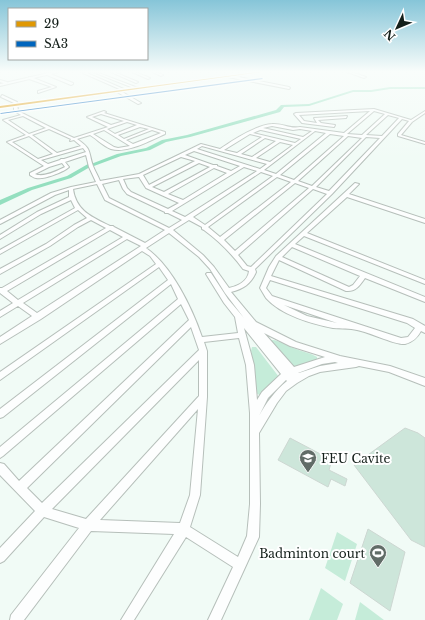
<svg xmlns="http://www.w3.org/2000/svg" width="425" height="620" font-family="'Libre Baskerville',serif">
<style>
.green{fill:#c5ecd9}
.lines{fill:none;stroke-linecap:round;stroke-linejoin:round}
.river{fill:#94dfbf;fill-rule:evenodd}
.building{fill:#cde6da;stroke:#cdd7d2}
.minor-casing{stroke:#b6bfba;stroke-width:2}
.major-casing{stroke:#b6bfba;stroke-width:2}
.minor{fill:#fdfefe;fill-rule:evenodd}
.major{fill:#fdfefe;fill-rule:evenodd}
.bus-1-casing{stroke:#fff;stroke-width:3}
.bus-2-casing{stroke:#fff;stroke-width:3}
.bus-1{fill:#e09803;fill-rule:evenodd}
.bus-2{fill:#0065bd;fill-rule:evenodd}
.labels{text-anchor:middle;dominant-baseline:central;stroke-width:4;stroke-linejoin:round;paint-order:stroke}
.near-poi-label{font-size:12px;fill:#141f1a;stroke:#fff;text-anchor:start}
</style>
<rect width="100%" height="100%" fill="#f1fbf6"/>
<path class="green" d="M 272,340 C 280,340 288,347 296,349 C 303,352 311,353 317,357 L 317,360 L 291,368 L 270,342 Z
M 252,347 L 256,347 L 279,377 L 261,396 L 256,393 L 251,351 Z
M 337,532 L 357,544 L 345,581 L 325,568 Z
M 321,588 L 343,604 L 337,620 L 309,620 Z
M 360,602 L 384,620 L 355,620 Z"/>
<g class="lines">
<path class="river" d="M 390,87 L 425,87 L 425,89 L 390,89 L 371,92 L 353,92 L 309,106 L 284,107 L 280,112 L 190,137 L 166,142 L 150,150 L 121,156 L 94,166 L 91,164 L 117,154 L 146,148 L 162,140 L 187,135 L 276,110 L 281,105 L 309,104 L 353,90 L 371,90 Z
M 88,164 L 91,166 L 90,167 L 71,178 L 32,190 L 0,205 L 0,200 L 28,188 L 67,176 Z"/>
</g>
<path class="building" d="M 405,428 L 418,433 L 425,438 L 425,547 L 411,540 L 354,465 Z
M 290,438 L 328,458 L 327,461 L 331,463 L 329,470 L 347,479 L 345,486 L 331,479 L 328,487 L 278,460 Z
M 368,529 L 405,552 L 390,611 L 350,583 Z"/>
<g class="lines">
<defs>
<path id="minor" d="M 86,72 L 90,72 L 87,73 L 126,90 L 124,91 L 83,73 Z
M 93,72 L 96,72 L 138,88 L 136,89 Z
M 111,72 L 114,72 L 138,82 L 136,83 Z
M 132,72 L 135,72 L 150,78 L 148,79 Z
M 153,72 L 156,72 L 163,75 L 161,76 Z
M 240,72 L 243,72 L 240,74 L 241,76 L 237,75 Z
M 347,72 L 351,72 L 366,77 L 364,78 Z
M 48,73 L 73,83 L 73,84 L 71,85 L 47,75 Z
M 229,75 L 289,87 L 290,88 L 289,89 L 228,77 Z
M 29,77 L 31,77 L 56,87 L 38,93 L 38,91 L 52,87 L 29,79 Z
M 0,80 L 7,82 L 7,83 L 6,84 L 0,82 Z
M 117,90 L 119,90 L 141,103 L 138,104 L 117,92 Z
M 2,95 L 17,102 L 18,111 L 50,127 L 74,138 L 108,127 L 87,117 L 104,111 L 106,112 L 104,113 L 165,132 L 165,134 C 151,140 127,154 111,149 C 103,146 97,139 90,135 L 77,139 C 92,149 88,151 93,166 C 95,171 98,176 100,181 L 139,174 L 201,144 L 220,149 C 233,140 256,125 272,124 C 282,123 290,129 300,127 L 344,133 L 370,111 L 299,115 L 304,121 L 317,123 L 314,118 L 347,116 L 346,118 L 318,120 L 321,123 L 335,125 L 334,127 L 302,123 L 294,114 L 296,113 L 374,109 L 411,120 L 425,111 L 425,113 L 412,122 L 401,135 L 425,142 L 425,144 L 398,136 L 398,134 L 409,121 L 402,119 L 332,194 L 255,269 L 256,272 C 251,284 243,289 231,292 L 256,322 L 296,342 L 340,356 L 390,366 L 425,378 L 425,386 L 389,372 L 359,366 L 356,367 L 320,372 L 309,376 L 297,383 L 286,391 L 277,403 L 259,433 L 260,504 L 259,537 L 221,620 L 208,620 L 233,567 L 186,537 L 134,620 L 121,620 L 174,534 L 91,531 L 24,620 L 10,620 L 11,615 L 79,528 L 44,517 L 4,561 L 0,563 L 0,548 L 35,511 L 0,475 L 0,463 L 4,464 L 19,481 L 189,320 L 181,304 L 3,456 L 0,458 L 0,447 L 178,299 L 171,284 L 3,417 L 0,418 L 0,409 L 168,280 L 159,267 L 0,380 L 0,372 L 156,264 L 150,256 L 142,251 L 41,319 L 0,344 L 0,337 L 32,316 L 18,306 L 0,317 L 0,311 L 13,303 L 0,293 L 0,288 L 2,288 L 106,228 L 91,220 L 78,227 L 50,246 L 0,274 L 0,269 L 46,244 L 74,225 L 87,218 L 78,210 L 0,254 L 0,250 L 75,208 L 71,200 L 41,214 L 0,239 L 0,235 L 37,212 L 69,197 L 69,190 L 55,195 L 2,223 L 0,224 L 0,220 L 51,193 L 71,187 L 96,182 L 89,167 L 86,155 L 65,162 L 69,167 C 64,172 43,180 36,178 C 34,178 32,176 30,175 L 30,173 L 44,166 L 7,142 L 26,135 L 3,120 L 21,115 L 14,111 L 14,103 L 1,97 ZM 374,111 L 385,114 L 362,135 L 347,134 ZM 101,114 L 124,121 L 111,125 L 92,117 ZM 388,115 L 399,118 L 382,136 L 366,135 ZM 23,116 L 46,128 L 29,134 L 8,120 ZM 127,122 L 137,125 L 115,134 L 107,129 ZM 272,126 L 293,130 L 300,129 L 312,131 L 303,137 L 263,128 ZM 140,127 L 149,129 L 124,139 L 118,135 ZM 49,129 L 71,139 L 70,141 L 74,140 L 81,146 L 57,153 L 32,135 ZM 104,130 L 130,146 L 118,148 L 114,147 L 93,134 ZM 152,130 L 161,133 L 133,144 L 126,140 ZM 260,130 L 261,130 L 301,139 L 295,143 L 253,133 ZM 315,131 L 326,133 L 276,174 L 264,170 ZM 250,134 L 262,137 L 237,153 L 224,150 ZM 330,134 L 344,136 L 294,180 L 280,175 ZM 29,136 L 53,154 L 38,159 L 12,142 ZM 348,136 L 362,138 L 312,186 L 298,181 ZM 366,137 L 380,138 L 329,191 L 316,187 ZM 265,138 L 276,141 L 252,157 L 241,154 ZM 280,142 L 293,145 L 270,162 L 256,158 ZM 202,146 L 267,164 L 260,169 L 197,149 ZM 83,148 L 86,152 L 64,159 L 61,159 L 60,160 L 48,164 L 41,160 ZM 194,151 L 240,166 L 231,171 L 217,166 L 217,165 L 213,165 L 185,155 ZM 181,157 L 195,161 L 149,185 L 143,175 ZM 62,163 L 65,167 C 57,171 43,178 35,174 L 49,167 ZM 199,163 L 210,167 L 164,192 L 152,187 ZM 244,167 L 257,171 L 185,217 L 172,211 ZM 214,168 L 227,173 L 183,200 L 168,194 ZM 261,172 L 273,176 L 205,225 L 193,217 ZM 139,177 L 146,188 L 179,203 L 168,209 L 131,192 L 127,188 L 123,179 ZM 277,177 L 291,182 L 220,237 L 208,227 ZM 119,180 L 123,189 L 127,194 L 165,212 L 165,213 L 168,213 L 182,220 L 169,228 L 109,198 L 102,184 ZM 295,183 L 309,188 L 235,251 L 224,240 ZM 97,184 L 105,200 L 165,230 L 145,243 L 114,227 L 113,226 L 110,226 C 92,217 76,211 73,189 ZM 313,189 L 327,194 L 251,267 L 247,266 L 238,255 ZM 189,220 L 202,227 L 202,229 L 204,230 C 219,241 232,254 243,269 L 249,271 C 248,281 238,286 229,288 L 214,267 L 203,255 L 173,230 ZM 110,230 L 123,237 L 18,300 L 7,291 ZM 169,233 L 199,257 L 210,269 L 225,293 L 244,318 L 228,299 L 211,273 L 207,273 L 206,274 L 224,303 L 235,317 L 238,333 L 202,337 C 192,308 172,266 146,248 ZM 127,239 L 141,246 L 37,313 L 23,303 ZM 191,327 L 199,350 L 42,503 L 27,488 ZM 244,328 L 281,374 L 262,392 L 257,400 L 254,365 ZM 264,333 L 290,346 L 325,357 L 294,367 ZM 239,338 L 246,365 L 250,413 L 250,504 L 247,536 L 238,557 L 190,527 L 200,495 L 207,397 L 207,351 L 204,342 ZM 199,360 L 199,396 L 86,519 L 52,509 ZM 335,362 L 338,363 L 320,366 L 299,373 L 298,373 L 322,364 ZM 286,380 L 287,381 C 275,391 266,403 259,416 L 268,398 ZM 198,409 L 190,495 L 180,523 L 100,520 Z
M 355,183 L 359,184 L 349,194 L 425,219 L 425,223 L 347,197 L 307,233 L 425,280 L 425,284 L 304,236 L 295,244 L 425,297 L 425,302 L 365,278 C 360,285 356,292 346,291 L 279,260 L 271,276 L 413,319 L 425,326 L 425,333 L 421,331 C 417,338 413,342 405,344 C 395,345 369,332 357,330 C 350,328 341,329 333,328 C 312,324 281,315 266,298 C 264,295 262,291 260,288 L 269,267 L 276,256 ZM 292,247 L 360,276 L 353,285 L 349,287 L 282,257 ZM 270,280 L 407,323 L 415,328 L 408,337 L 401,338 L 272,296 L 266,288 ZM 284,305 L 337,323 L 307,316 Z"/>
<path id="major" d="M 53,72 L 59,72 L 0,86 L 0,84 Z
M 254,72 L 263,72 L 0,108 L 0,106 Z"/>
</defs>
<use href="#minor" class="minor-casing"/>
<use href="#major" class="major-casing"/>
<use href="#minor" class="minor"/>
<use href="#major" class="major"/>
<defs>
<path id="bus-1" d="M 257,72 L 262,72 L 0,108 L 0,106 Z"/>
<path id="bus-2" d="M 262,78 L 263,79 L 0,114 L 1,113 Z"/>
</defs>
<use href="#bus-1" class="bus-1-casing"/>
<use href="#bus-2" class="bus-2-casing"/>
<use href="#bus-1" class="bus-1"/>
<use href="#bus-2" class="bus-2"/>
</g>
<linearGradient id="sky" x2="0" y2="1"><stop stop-color="#86c5d8"/><stop offset="0.45" stop-color="#f9fdfb"/><stop offset="1" stop-color="#f9fdfb" stop-opacity="0"/></linearGradient>
<rect width="425" height="159" fill="url(#sky)"/>
<defs>
<symbol id="university-pin" viewBox="-11 -11 22 30"><path d="M0 17L-7.5 6A9.5 9.5 0 1 1 7.5 6Z" fill="#616c67" stroke="#fff"/><path d="M0-5L7-2L0 1L-7-2ZM-4 1L0 2.5L4 1V4Q0 6-4 4Z" fill="#fff"/></symbol>
<symbol id="stadium-pin" viewBox="-11 -11 22 30"><path d="M0 17L-7.5 6A9.5 9.5 0 1 1 7.5 6Z" fill="#616c67" stroke="#fff"/><path d="M0-5a6.5 5 0 1 0 0 10a6.5 5 0 1 0 0-10ZM-3.5-1.8h7v3.6h-7Z" fill="#fff"/></symbol>
</defs>
<g fill-rule="evenodd">
<use href="#university-pin" x="298" y="448" width="20" height="27"/>
<use href="#stadium-pin" x="368" y="543" width="20" height="27"/>
</g>
<g class="labels">
<g class="near-poi-label">
<text x="321" y="458">FEU Cavite</text>
<text x="365" y="553" text-anchor="end">Badminton court</text>
</g>
</g>
<rect x="8" y="8" width="140" height="52" fill="#ffffff" stroke="#a1a5a3"/>
<rect x="16" y="21" width="20" height="6" fill="#e09803" stroke="#a1a5a3"/>
<text x="44" y="28" font-size="12" fill="#141f1a">29</text>
<rect x="16" y="41" width="20" height="6" fill="#0065bd" stroke="#a1a5a3"/>
<text x="44" y="48" font-size="12" fill="#141f1a">SA3</text>
<g transform="translate(397 28) rotate(226)" stroke="#ffffff" stroke-width="3" paint-order="stroke">
<path d="M0-3L7 15L0 10L-7 15Z" fill="#141f1a"/>
<text y="-6" font-size="11" font-weight="bold" text-anchor="middle" fill="#141f1a">N</text>
</g>
</svg>
